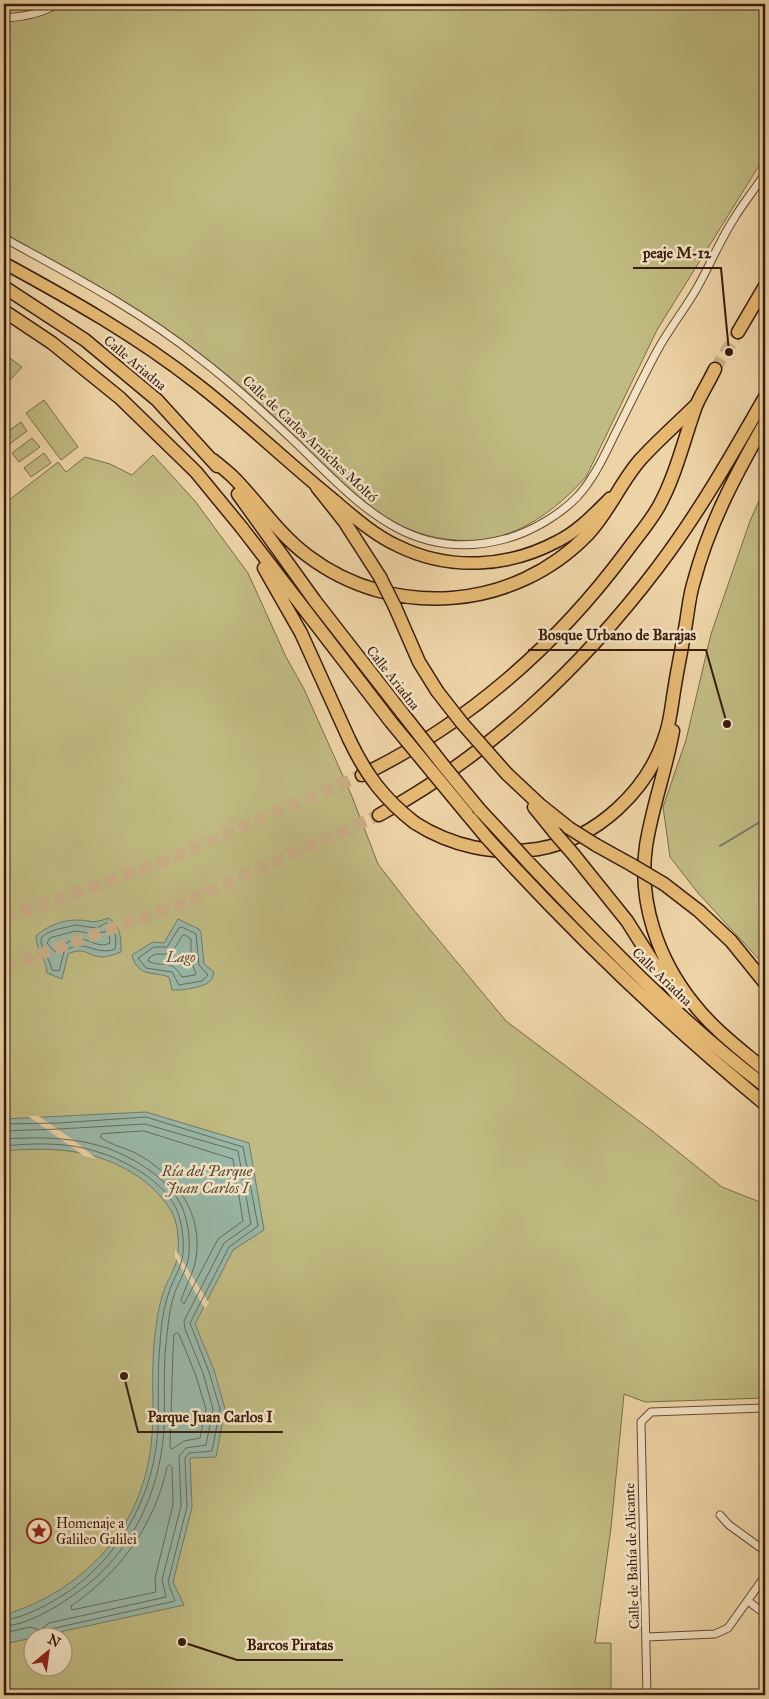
<svg xmlns="http://www.w3.org/2000/svg" width="769" height="1699" font-family="'IM FELL Great Primer',serif">
<style>
.green{fill:#c0bb82;stroke:#7c6c47;fill-rule:evenodd}
.water{fill:#99b8a8;stroke:#737a6a}
.pier{fill:#edd4a6}
.lines{fill:none;stroke-linecap:round;stroke-linejoin:round}
.shore{stroke:#696a5a;stroke-width:1}
.stream{stroke:#737a6a;stroke-width:2}
.motorway-tunnel{stroke:#c9af87;stroke-width:12;stroke-dasharray:12 6;stroke-linecap:butt}
.minor-casing{stroke:#664a32;stroke-width:9}
.trunk-casing{stroke:#391c0c;stroke-width:14}
.motorway-casing{stroke:#391c0c;stroke-width:15}
.minor{stroke:#f3e3c5;stroke-width:7}
.trunk{stroke:#e6ba73;stroke-width:11}
.motorway{stroke:#e6ba73;stroke-width:12}
.motorway-bridge-casing{stroke:#391c0c;stroke-width:15;stroke-linecap:butt}
.motorway-bridge{stroke:#e6ba73;stroke-width:12}
.labels{text-anchor:middle;dominant-baseline:central;stroke-width:5;stroke-linejoin:round;paint-order:stroke}
.street-label{font-size:14px;fill:#391c0c;stroke:#f3e3c5}
.poi-label{font-size:14px;fill:#391c0c;stroke:#f3e3c5;text-anchor:start}
.water-label{font-size:15px;font-style:italic;fill:#564b3b;stroke:#f3e3c5}
.leader{fill:none;stroke:#391c0c;stroke-width:2}
.callout-dot{fill:#391c0c;stroke:#f3e3c5;stroke-width:2}
.callout-label{font-size:15px;text-anchor:middle;font-weight:bold;fill:#391c0c;stroke:#f3e3c5;stroke-width:5;stroke-linejoin:round;paint-order:stroke}
</style>
<rect width="100%" height="100%" fill="#edd4a6"/>
<filter id="stains"><feTurbulence type="fractalNoise" baseFrequency=".004" numOctaves="4"/><feColorMatrix values="0 0 0 0 .2 0 0 0 0 .09 0 0 0 0 .02 0 0 0 .5 -.17"/></filter>
<radialGradient id="worn" r=".72"><stop offset=".6" stop-color="#630" stop-opacity="0"/><stop offset="1" stop-color="#630" stop-opacity=".3"/></radialGradient>
<path class="green" d="M 4,4 L 765,4 L 765,156 L 657,330 L 586,477 C 567,498 544,518 517,530 C 475,549 422,541 384,516 C 357,498 333,474 310,451 C 281,423 252,395 221,370 C 154,316 80,274 4,234 Z
M 4,354 L 22,367 L 4,387 Z
M 44,400 L 78,447 L 61,460 L 26,413 Z
M 21,422 L 27,431 L 7,446 L 4,441 L 4,434 Z
M 32,438 L 40,447 L 19,462 L 12,453 Z
M 44,453 L 51,463 L 31,477 L 24,468 Z
M 153,455 L 195,501 L 248,573 L 286,657 L 304,689 L 351,794 L 378,864 L 412,908 L 506,1021 L 651,1130 L 722,1187 L 765,1204 L 765,1398 L 645,1402 L 624,1394 L 611,1528 L 595,1643 L 611,1643 L 611,1695 L 4,1695 L 4,504 L 58,462 L 66,472 L 85,457 L 110,464 L 132,475 ZM 32,1636 L 62,1636 L 62,1666 L 32,1666 Z
M 765,487 L 765,966 L 698,893 L 670,857 L 663,807 L 686,740 L 711,634 L 750,521 Z"/>
<path class="water" d="M 108,918 C 121,925 121,938 121,952 C 115,954 109,957 102,957 C 87,956 85,946 68,954 L 62,979 L 47,973 C 46,957 36,951 36,936 C 47,926 62,920 77,920 C 92,920 91,925 108,918 Z
M 178,919 L 199,929 L 201,933 L 204,964 L 214,972 C 214,973 212,979 211,980 C 207,987 180,991 172,990 L 169,977 C 153,971 138,978 132,955 L 153,942 L 164,943 Z
M 146,1112 L 249,1143 L 264,1230 L 233,1250 L 195,1324 L 214,1370 L 225,1409 L 216,1457 L 190,1458 L 192,1507 L 173,1582 L 184,1605 L 41,1636 L 32,1636 L 32,1638 L 4,1644 L 4,1615 C 83,1591 141,1530 151,1446 C 155,1412 151,1378 154,1344 C 156,1325 158,1306 165,1288 C 169,1277 177,1266 178,1253 C 179,1239 178,1221 170,1209 C 154,1183 123,1164 94,1156 C 65,1148 34,1148 4,1151 L 4,1119 Z"/>
<path class="pier" d="M 28,1116 L 37,1116 L 40,1117 L 72,1139 L 97,1159 L 84,1156 Z
M 175,1249 L 209,1303 L 205,1309 L 175,1257 Z"/>
<g class="lines">
<path class="shore" d="M 107,923 C 116,927 117,940 115,949 C 95,957 83,936 64,952 L 59,971 L 52,970 C 50,959 40,948 41,938 L 47,933 L 58,929 L 76,925 L 96,928 Z
M 182,927 L 196,934 L 199,965 L 208,975 L 202,981 L 179,985 L 172,972 L 146,968 L 138,958 L 154,947 L 167,947 L 179,928 Z
M 76,931 L 95,934 L 107,931 L 109,934 L 110,943 C 92,952 84,924 55,952 L 47,943 L 50,938 Z
M 185,935 L 191,939 C 191,950 190,962 196,973 L 195,975 L 182,977 C 170,957 164,969 148,961 L 149,958 C 157,952 156,955 165,954 C 174,953 178,942 182,936 Z
M 4,1124 L 59,1123 L 146,1117 L 243,1147 L 258,1226 L 229,1247 L 190,1323 L 209,1372 L 220,1409 L 212,1451 L 189,1453 L 185,1458 L 187,1507 L 168,1582 L 175,1601 L 51,1629 L 47,1632 L 46,1636
M 4,1131 L 59,1129 L 145,1124 L 238,1151 L 251,1224 L 224,1243 L 184,1321 L 185,1329 L 203,1373 L 213,1409 L 206,1445 L 186,1448 L 179,1456 L 181,1506 L 162,1580 L 166,1597 L 49,1623 L 40,1630 L 30,1627 L 4,1633
M 144,1131 L 233,1159 L 243,1221 L 218,1239 L 184,1304 L 181,1301 C 185,1286 194,1273 196,1258 C 203,1214 177,1178 141,1156 C 130,1149 110,1145 100,1137 L 102,1134 Z
M 4,1139 C 35,1137 67,1137 97,1145 C 127,1153 168,1177 181,1205 C 188,1220 190,1237 189,1253 C 188,1268 180,1279 175,1292 C 169,1309 168,1327 166,1344 C 163,1371 165,1399 164,1427 C 161,1493 129,1559 72,1596 C 53,1609 27,1625 4,1626
M 4,1146 C 34,1143 68,1142 98,1152 C 125,1160 163,1181 176,1208 C 182,1222 184,1238 183,1253 C 182,1267 173,1279 169,1292 C 163,1309 161,1326 160,1344 C 157,1372 159,1400 158,1427 C 155,1491 125,1548 75,1587 C 57,1600 26,1618 4,1620
M 177,1333 L 179,1334 L 196,1376 L 206,1409 L 200,1438 L 184,1441 L 172,1449 L 170,1447 L 173,1350 L 174,1335 Z
M 170,1465 L 172,1467 L 173,1505 L 155,1578 L 156,1592 L 72,1610 L 71,1606 C 120,1573 155,1524 167,1467 Z"/>
<path class="stream" d="M 720,846 L 760,822 L 765,825"/>
<path class="motorway-tunnel" d="M 715,369 L 738,332
M 4,918 L 160,863 L 362,775
M 4,967 L 185,902 L 379,815"/>
<defs>
<path id="minor" d="M 4,18 C 22,17 41,14 57,4
M 4,238 C 71,275 139,310 199,358 C 233,384 264,413 295,442 C 357,502 410,565 505,539 C 531,532 560,515 578,496 C 595,477 605,454 616,432 C 630,404 643,377 657,351 C 669,329 685,309 697,288 C 710,265 720,240 735,217 C 744,202 756,188 765,173
M 720,1515 L 729,1525 L 765,1551
M 748,1601 L 765,1614
M 647,1637 L 715,1634 L 728,1628 L 765,1576
M 647,1695 L 641,1422 L 651,1412 L 765,1408"/>
<path id="trunk" d="M 4,263 C 70,299 136,336 196,383 C 244,420 287,462 334,500 C 354,517 374,535 398,546 C 449,571 508,568 558,541 C 578,531 594,514 610,498"/>
<path id="motorway" d="M 4,287 L 85,340 L 157,400 L 217,466
M 4,311 L 52,343 L 120,398 L 196,472 L 242,528 L 391,722
M 738,332 L 765,286
M 213,460 C 219,465 227,471 233,477 C 259,503 278,534 308,556 C 393,620 514,611 588,534 C 609,512 620,483 640,460 C 658,440 678,423 697,404
M 317,487 L 344,521 L 380,577
M 238,494 L 315,601 L 403,714
M 264,568 L 301,633 L 349,739
M 395,607 L 419,662 L 437,691
M 673,731 C 666,770 652,807 646,846 C 638,902 658,959 693,1003 C 713,1029 740,1049 765,1070
M 507,774 L 539,804 L 569,828
M 362,775 C 466,725 557,645 626,552 C 637,537 650,522 659,506 C 676,475 684,439 696,406 C 701,394 709,382 715,369
M 534,807 L 555,833
M 479,809 L 506,838
M 467,814 L 487,838
M 379,815 C 488,756 583,666 658,567 C 698,514 732,455 765,397
M 415,823 C 451,846 495,856 538,849 C 597,839 649,790 666,733 C 671,718 672,701 675,685 C 678,666 682,648 685,629 C 688,613 689,596 694,581 C 709,524 736,474 765,423
M 596,845 L 632,865
M 574,855 L 627,921 L 653,962 L 682,1002
M 509,862 C 589,948 674,1029 765,1104
M 528,862 C 603,941 678,1020 765,1086
M 664,884 L 699,911 L 731,941 L 765,983"/>
</defs>
<use href="#minor" class="minor-casing"/>
<use href="#trunk" class="trunk-casing"/>
<use href="#motorway" class="motorway-casing"/>
<use href="#minor" class="minor"/>
<use href="#trunk" class="trunk"/>
<use href="#motorway" class="motorway"/>
<defs>
<path id="motorway-bridge" d="M 380,577 L 395,607
M 437,691 L 462,723 L 507,774
M 403,714 L 443,765 L 479,809
M 391,722 L 467,814
M 349,739 C 366,775 384,799 415,823
M 569,828 L 596,845
M 555,833 L 574,855
M 487,838 L 509,862
M 506,838 L 528,862
M 632,865 L 664,884"/>
</defs>
<use href="#motorway-bridge" class="motorway-bridge-casing"/>
<use href="#motorway-bridge" class="motorway-bridge"/>
</g>
<defs>
<symbol id="sight-ring" viewBox="-11 -11 22 22"><circle r="9.5" fill="#f3e3c5" stroke="#8f2418" stroke-width="1.5"/><path d="M0-6L1.8-2.2L6-1.7L2.9 1.2L3.7 5.4L0 3.3L-3.7 5.4L-2.9 1.2L-6-1.7L-1.8-2.2Z" fill="#8f2418"/></symbol>
</defs>
<g fill-rule="evenodd">
<use href="#sight-ring" x="25" y="1517" width="28" height="28"/>
</g>
<g class="labels">
<g class="street-label">
<text transform="translate(135 363) rotate(40)">Calle Ariadna</text>
<text transform="translate(310 439) rotate(43)">Calle de Carlos Arniches Moltó</text>
<text transform="translate(393 678) rotate(52)">Calle Ariadna</text>
<text transform="translate(662 977) rotate(44)">Calle Ariadna</text>
<text transform="translate(632 1556) rotate(-92)">Calle de Bahía de Alicante</text>
</g>
<g class="poi-label">
<text x="56" y="1523">Homenaje a<tspan x="56" dy="16">Galileo Galilei</tspan></text>
</g>
<g class="water-label">
<text x="181" y="957">Lago</text>
<text x="207" y="1171">Ría del Parque<tspan x="207" dy="17">Juan Carlos I</tspan></text>
</g>
</g>
<path class="leader" d="M729 352L721 268H633M727 724L706 650H528M124 1376L138 1432H283M182 1642L237 1660H343"/>
<g class="callout-dot">
<circle cx="729" cy="352" r="5"/>
<circle cx="727" cy="724" r="5"/>
<circle cx="124" cy="1376" r="5"/>
<circle cx="182" cy="1642" r="5"/>
</g>
<g class="callout-label">
<text x="677" y="258">peaje M-12</text>
<text x="617" y="640">Bosque Urbano de Barajas</text>
<text x="210" y="1422">Parque Juan Carlos I</text>
<text x="290" y="1650">Barcos Piratas</text>
</g>
<rect width="769" height="1699" fill="none" stroke="#edd4a6" stroke-width="20"/>
<rect x="5" y="5" width="759" height="1689" fill="none" stroke="#391c0c" stroke-width="2.5"/>
<rect x="10" y="10" width="749" height="1679" fill="none" stroke="#391c0c"/>
<g transform="translate(48 1652) rotate(29)"><circle r="24" fill="#f3e3c5" stroke="#a9937b"/>
<path d="M0-4L9 19L0 12L-9 19Z" fill="#8f2418"/>
<text y="-8" font-size="14" font-weight="bold" text-anchor="middle" fill="#391c0c">N</text>
</g>
<rect width="100%" height="100%" filter="url(#stains)"/>
<rect width="100%" height="100%" fill="url(#worn)"/>
</svg>
